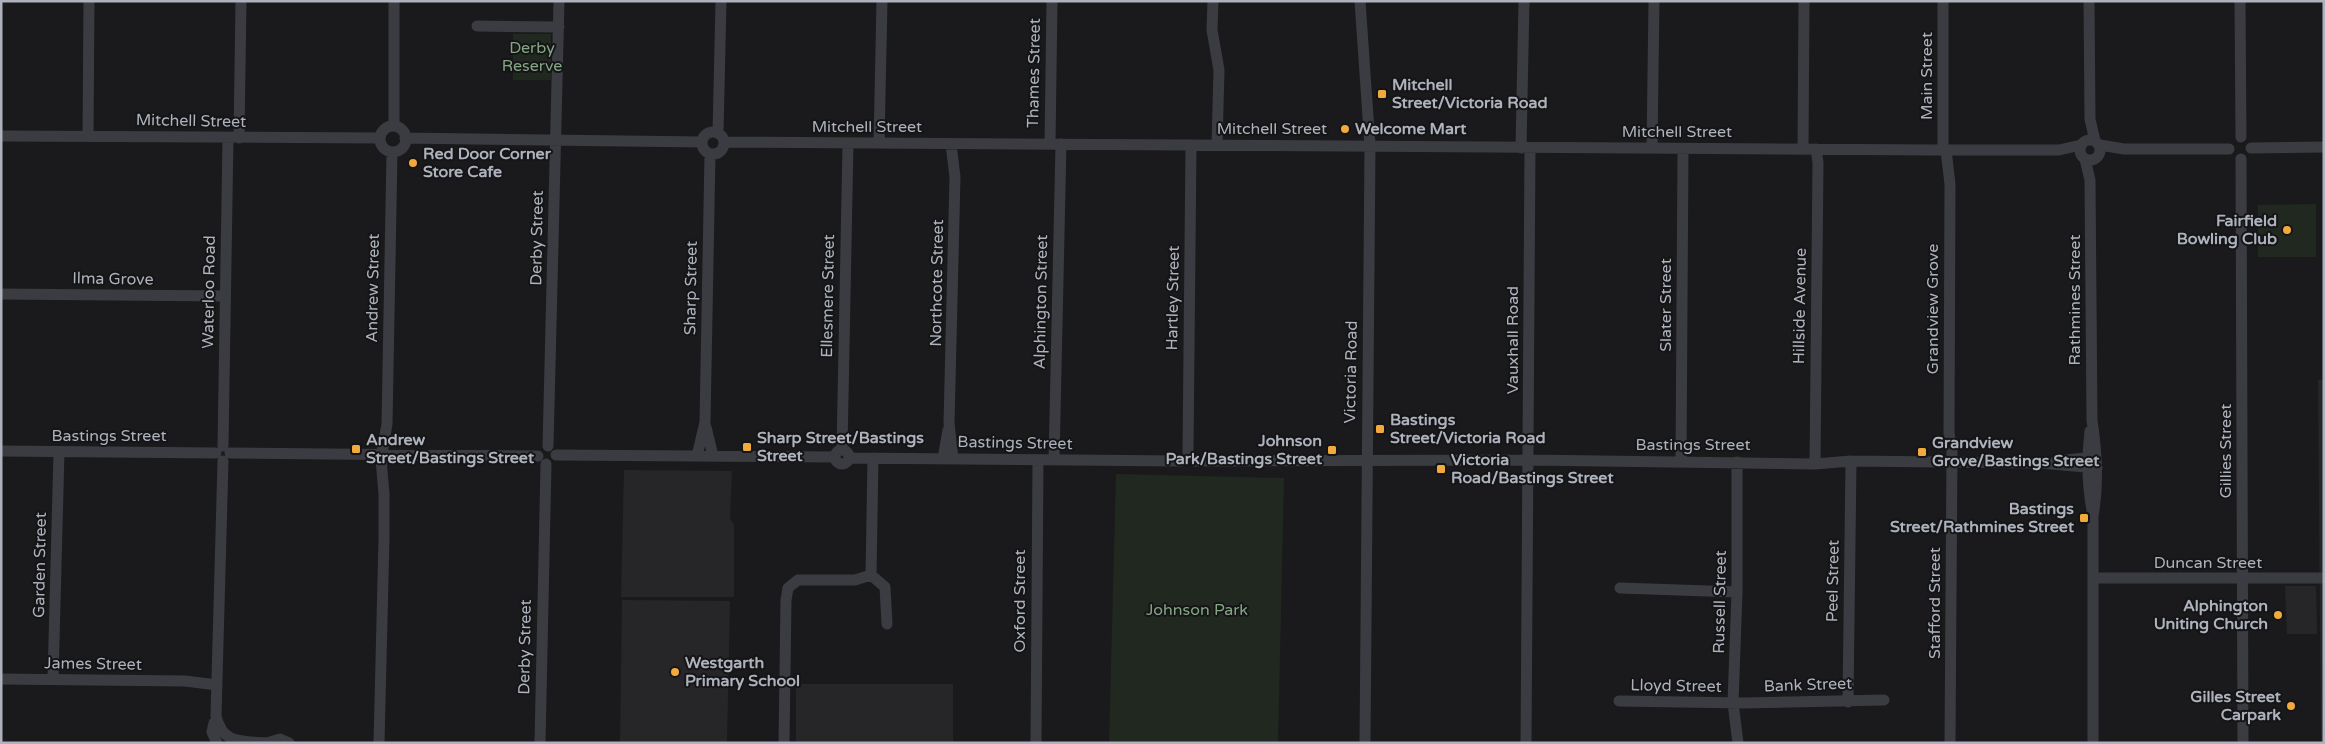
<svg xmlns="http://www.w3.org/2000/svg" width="2325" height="744" font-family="'Varela Round',sans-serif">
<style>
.built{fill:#262629}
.green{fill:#202820}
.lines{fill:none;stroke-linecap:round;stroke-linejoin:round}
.minor{stroke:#3b3c41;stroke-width:11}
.poi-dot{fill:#f2aa3c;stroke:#151517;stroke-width:2}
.labels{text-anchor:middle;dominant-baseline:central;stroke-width:4;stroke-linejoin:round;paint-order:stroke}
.park-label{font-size:16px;fill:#84a684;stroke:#151517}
.street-label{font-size:16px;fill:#adb2bc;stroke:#151517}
.poi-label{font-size:16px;font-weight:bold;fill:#adb2bc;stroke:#151517;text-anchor:start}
</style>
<rect width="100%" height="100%" fill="#1a1a1c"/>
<path class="built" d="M 2318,380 L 2324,380 L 2324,743 L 2321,743 Z
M 624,470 L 732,471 L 730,518 L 734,525 L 734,597 L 621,597 Z
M 2285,586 L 2316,586 L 2317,634 L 2287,634 Z
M 622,600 L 730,601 L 727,743 L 620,743 Z
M 796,684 L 953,684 L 953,743 L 796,743 Z"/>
<path class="green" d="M 513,34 L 551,34 L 551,80 L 513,80 Z
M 2316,204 L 2316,257 L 2258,257 L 2258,205 Z
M 1116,474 L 1284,478 L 1278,743 L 1109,743 Z"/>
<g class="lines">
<path class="minor" d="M 394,1 L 394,126
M 1213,1 L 1212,30 L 1219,70 L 1217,145
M 1360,1 L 1370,146 L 1365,743
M 1943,1 L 1943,150
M 2089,1 L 2090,119 L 2095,141
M 2240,1 L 2241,137
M 477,26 L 559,27
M380 139a13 13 0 1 1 26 0a13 13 0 1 1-26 0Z
M702 143a11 11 0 1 1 22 0a11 11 0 1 1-22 0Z
M 718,133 L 721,1
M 1,136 L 380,138
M 88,136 L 89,1
M 239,138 L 241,1
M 405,138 L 702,142
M2080 150a10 10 0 1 1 20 0a10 10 0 1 1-20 0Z
M 724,142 L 1936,150 L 2059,150 L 2081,145
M 879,143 L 882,1
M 951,144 L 955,177 L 949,423 L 953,459
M 1050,144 L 1052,1
M 2100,145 L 2124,149 L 2229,149
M 1521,148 L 1524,1
M 1652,148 L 1654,1
M 2251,148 L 2324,147
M 1803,149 L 1804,1
M 1946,150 L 1950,184 L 1949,433 L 1952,450 L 1950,743
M 2085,159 L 2090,180 L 2092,420 C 2097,453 2099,484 2093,516 L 2093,743
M 2241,159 L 2243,743
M 1,294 L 225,296
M 706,427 L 713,456
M 2090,431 C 2087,457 2087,484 2092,510
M 223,446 L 228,138
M 548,446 L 559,1
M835 457a7 7 0 1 1 14 0a7 7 0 1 1-14 0Z
M 842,450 L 848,143
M 1,451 L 216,453
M 1188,452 L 1191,145
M 230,453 L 538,456
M 556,455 L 834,457
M 697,456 L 705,422 L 710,154
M 849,458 L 1181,461
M 943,459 L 948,430
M 1054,460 L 1061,144
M 223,461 L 216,716 C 223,744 239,741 267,743
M 1195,461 L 1529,460 L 1815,464 L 1851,461 L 2040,463 L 2097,468
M 2056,461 L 2095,457
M 1681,462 L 1683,149
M 1737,462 L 1737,592 L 1733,703 L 1738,743
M 1815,464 L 1818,163 L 1816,149
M 871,575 L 873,458
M 871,575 L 885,587 L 887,624
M 2093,578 L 2324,578
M 1620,588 L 1737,592
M 1,679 L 185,681 L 217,685
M 53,679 L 59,452
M 1619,701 L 1743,703 L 1884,700
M 1848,702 L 1851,461
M 214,723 L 212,732 L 217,743
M 267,743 L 280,739 L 289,743
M 379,743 L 384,538 L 384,494 L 381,459 L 387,424 L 392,152
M 540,743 L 546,464
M 784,743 L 786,600 L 788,588 L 798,580 L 855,580 L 871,575
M 1036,743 L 1038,460
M 1526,743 L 1530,148"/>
</g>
<g class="poi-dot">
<rect x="1377" y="89" width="10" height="10" rx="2.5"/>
<circle cx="1345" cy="129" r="5"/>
<circle cx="413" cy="163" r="5"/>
<circle cx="2287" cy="230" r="5"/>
<rect x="1375" y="424" width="10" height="10" rx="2.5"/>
<rect x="742" y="442" width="10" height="10" rx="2.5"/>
<rect x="351" y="444" width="10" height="10" rx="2.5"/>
<rect x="1327" y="445" width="10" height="10" rx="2.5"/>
<rect x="1917" y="447" width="10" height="10" rx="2.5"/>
<rect x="1436" y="464" width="10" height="10" rx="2.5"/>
<rect x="2079" y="513" width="10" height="10" rx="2.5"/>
<circle cx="2278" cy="615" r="5"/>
<circle cx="675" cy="672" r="5"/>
<circle cx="2291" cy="706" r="5"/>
</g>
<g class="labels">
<g class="park-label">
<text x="532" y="48">Derby<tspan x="532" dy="18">Reserve</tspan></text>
<text x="1197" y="610">Johnson Park</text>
</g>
<g class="street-label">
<text transform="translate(1034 73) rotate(-89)">Thames Street</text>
<text transform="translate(1927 76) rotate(-90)">Main Street</text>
<text transform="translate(191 121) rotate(1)">Mitchell Street</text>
<text x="867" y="127">Mitchell Street</text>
<text x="1272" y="129">Mitchell Street</text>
<text x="1677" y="132">Mitchell Street</text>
<text transform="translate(537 238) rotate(-89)">Derby Street</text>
<text transform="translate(113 279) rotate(1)">Ilma Grove</text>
<text transform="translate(937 283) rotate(-89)">Northcote Street</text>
<text transform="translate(373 288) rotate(-89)">Andrew Street</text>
<text transform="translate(691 288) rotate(-89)">Sharp Street</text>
<text transform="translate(209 292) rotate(-89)">Waterloo Road</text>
<text transform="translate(828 296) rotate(-89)">Ellesmere Street</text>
<text transform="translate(1173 298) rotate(-89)">Hartley Street</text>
<text transform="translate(2075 300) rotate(-90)">Rathmines Street</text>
<text transform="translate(1041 302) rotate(-89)">Alphington Street</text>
<text transform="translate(1666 305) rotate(-90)">Slater Street</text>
<text transform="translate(1800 306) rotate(-89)">Hillside Avenue</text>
<text transform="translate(1933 309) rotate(-90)">Grandview Grove</text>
<text transform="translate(1513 340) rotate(-90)">Vauxhall Road</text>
<text transform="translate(1351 372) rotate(-89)">Victoria Road</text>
<text x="109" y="436">Bastings Street</text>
<text transform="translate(1015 443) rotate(1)">Bastings Street</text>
<text x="1693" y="445">Bastings Street</text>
<text transform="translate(2226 451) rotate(-90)">Gillies Street</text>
<text x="2208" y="563">Duncan Street</text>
<text transform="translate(40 565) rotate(-89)">Garden Street</text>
<text transform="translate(1833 581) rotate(-89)">Peel Street</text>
<text transform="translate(1020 601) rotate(-90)">Oxford Street</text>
<text transform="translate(1720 602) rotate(-89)">Russell Street</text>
<text transform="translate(1935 603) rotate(-90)">Stafford Street</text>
<text transform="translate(525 647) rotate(-89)">Derby Street</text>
<text transform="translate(93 664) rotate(1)">James Street</text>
<text transform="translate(1808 685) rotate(-2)">Bank Street</text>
<text transform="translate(1676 686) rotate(1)">Lloyd Street</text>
</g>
<g class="poi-label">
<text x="1392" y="85">Mitchell<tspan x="1392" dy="18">Street/Victoria Road</tspan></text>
<text x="1355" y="129">Welcome Mart</text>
<text x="423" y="154">Red Door Corner<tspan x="423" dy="18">Store Cafe</tspan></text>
<text x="2277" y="221" text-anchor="end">Fairfield<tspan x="2277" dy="18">Bowling Club</tspan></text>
<text x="1390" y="420">Bastings<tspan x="1390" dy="18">Street/Victoria Road</tspan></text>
<text x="757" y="438">Sharp Street/Bastings<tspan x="757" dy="18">Street</tspan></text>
<text x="366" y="440">Andrew<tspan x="366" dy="18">Street/Bastings Street</tspan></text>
<text x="1322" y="441" text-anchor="end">Johnson<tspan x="1322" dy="18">Park/Bastings Street</tspan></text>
<text x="1932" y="443">Grandview<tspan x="1932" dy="18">Grove/Bastings Street</tspan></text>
<text x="1451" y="460">Victoria<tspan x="1451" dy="18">Road/Bastings Street</tspan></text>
<text x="2074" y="509" text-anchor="end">Bastings<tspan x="2074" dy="18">Street/Rathmines Street</tspan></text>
<text x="2268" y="606" text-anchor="end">Alphington<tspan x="2268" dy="18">Uniting Church</tspan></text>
<text x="685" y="663">Westgarth<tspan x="685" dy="18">Primary School</tspan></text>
<text x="2281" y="697" text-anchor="end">Gilles Street<tspan x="2281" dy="18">Carpark</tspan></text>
</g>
</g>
<rect width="2325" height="744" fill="none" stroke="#adb2bc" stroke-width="5"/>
</svg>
